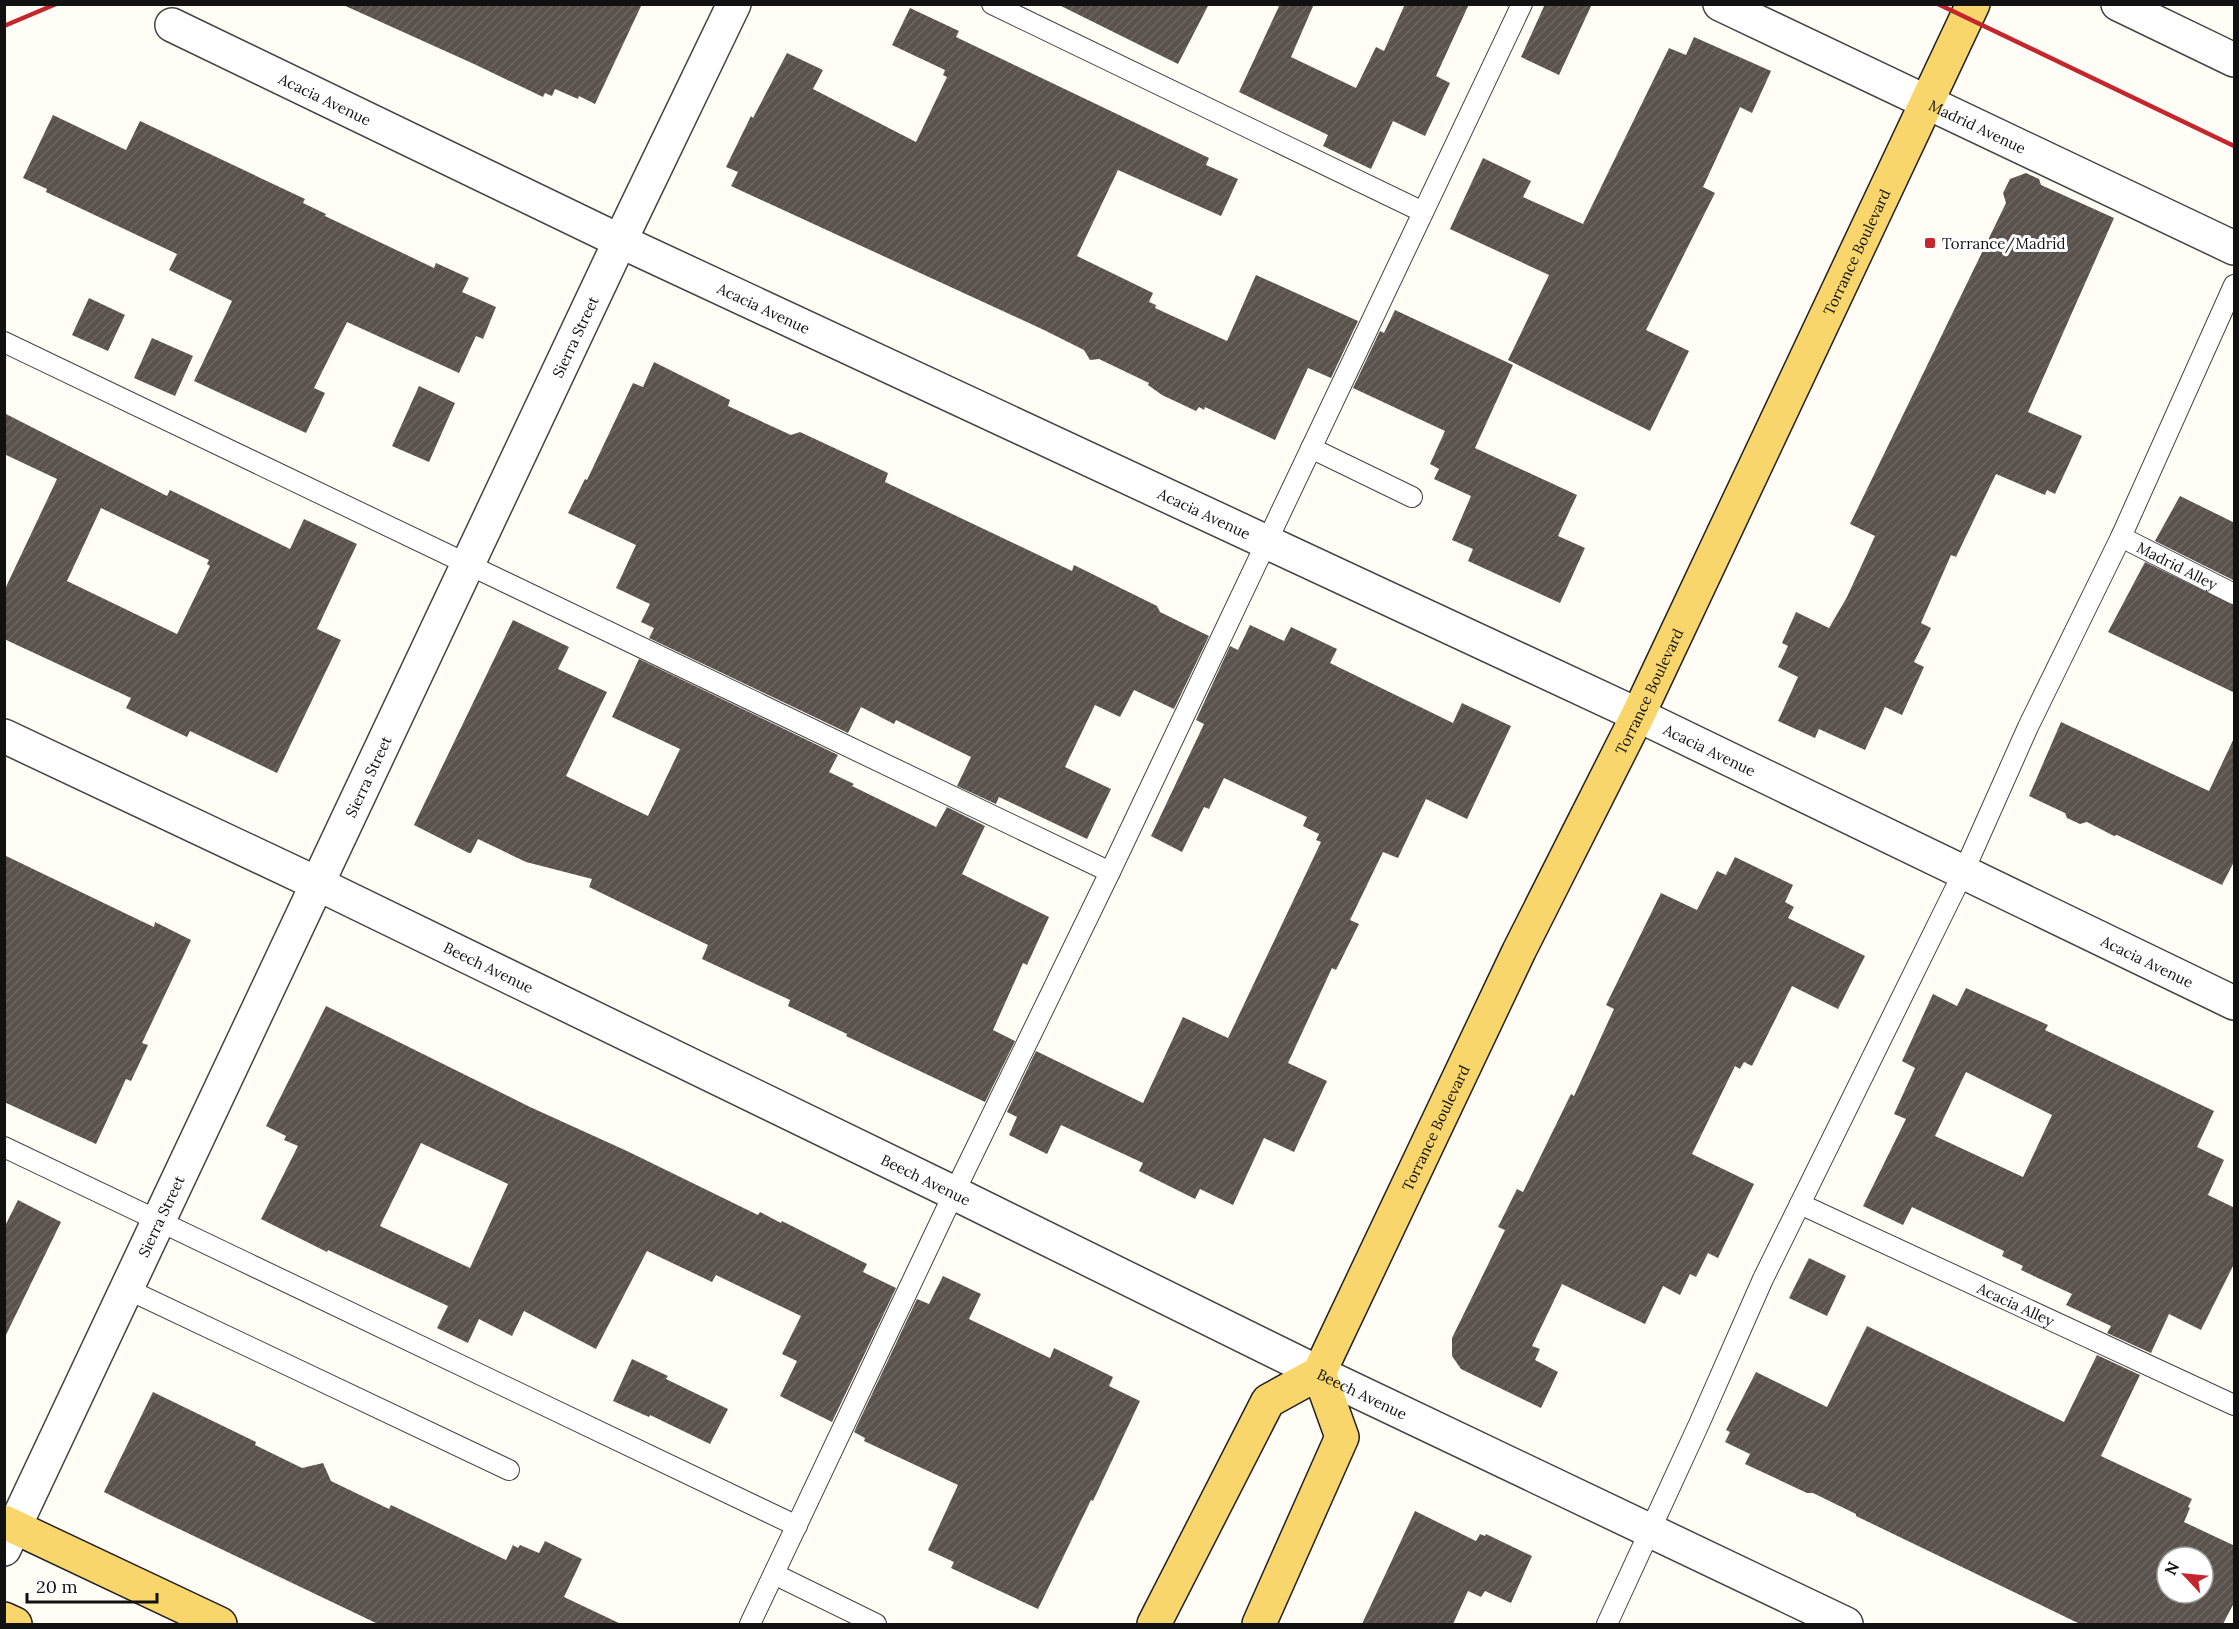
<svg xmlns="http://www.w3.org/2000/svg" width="2239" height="1629" font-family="Lora,serif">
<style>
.building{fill:url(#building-hatch);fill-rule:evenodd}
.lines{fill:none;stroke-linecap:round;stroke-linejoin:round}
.lane-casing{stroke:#444;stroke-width:22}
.street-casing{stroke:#444;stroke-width:36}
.primary-casing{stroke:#222;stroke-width:36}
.lane{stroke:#fff;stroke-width:20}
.street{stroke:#fff;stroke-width:33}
.primary{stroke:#f9d66b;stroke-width:33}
.rail{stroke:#c4262e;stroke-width:4.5}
.poi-dot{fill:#c4262e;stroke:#fff;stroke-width:2}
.labels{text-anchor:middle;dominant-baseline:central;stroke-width:6;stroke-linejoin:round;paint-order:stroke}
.street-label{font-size:15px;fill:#111;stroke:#fff}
.poi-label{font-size:15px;fill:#111;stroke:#fff;text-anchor:start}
</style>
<defs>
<pattern id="building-hatch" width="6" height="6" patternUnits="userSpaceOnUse" patternTransform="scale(1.5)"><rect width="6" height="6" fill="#5a524d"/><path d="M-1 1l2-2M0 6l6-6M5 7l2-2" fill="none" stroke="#6d6662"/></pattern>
</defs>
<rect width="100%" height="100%" fill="#fffdf5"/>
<path class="building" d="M 341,4 L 642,4 L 595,104 L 579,96 L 578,99 L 555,89 L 552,96 L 545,93 L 543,97 L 474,64 Z
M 1057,4 L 1209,4 L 1178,64 Z
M 1280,4 L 1314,4 L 1291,57 L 1356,88 L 1376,47 L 1384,51 L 1405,4 L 1469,4 L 1436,76 L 1450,83 L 1425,136 L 1393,121 L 1371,169 L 1323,146 L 1328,135 L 1239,92 Z
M 1545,4 L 1592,4 L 1559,75 L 1521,57 Z
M 910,8 L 959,31 L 956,37 L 1209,158 L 1206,165 L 1238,179 L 1221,216 L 1118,170 L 1077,256 L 1153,293 L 1149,302 L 1156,305 L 1155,308 L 1227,341 L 1256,275 L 1358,321 L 1331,378 L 1308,368 L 1275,440 L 1205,407 L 1204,410 L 1199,407 L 1196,411 L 1162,395 L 1148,385 L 1149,383 L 1099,359 L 1090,360 L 1084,350 L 1044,330 L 731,186 L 738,172 L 726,167 L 751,116 L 753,118 L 787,53 L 823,70 L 813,89 L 916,142 L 947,77 L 943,75 L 945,70 L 892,45 Z
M 1694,37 L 1771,71 L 1752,113 L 1740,107 L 1703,187 L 1715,193 L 1646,330 L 1689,351 L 1650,431 L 1508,360 L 1549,275 L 1450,229 L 1483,158 L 1531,181 L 1523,197 L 1583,224 L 1669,48 L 1686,55 Z
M 53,115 L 126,150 L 140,121 L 305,199 L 303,203 L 326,214 L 325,216 L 434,268 L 436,263 L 469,278 L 462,292 L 496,307 L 483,339 L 476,336 L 459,373 L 347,322 L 314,388 L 325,393 L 306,433 L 194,381 L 232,301 L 169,270 L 177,254 L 46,192 L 47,189 L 23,178 Z
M 2026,173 L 2039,179 L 2041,185 L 2114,218 L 2028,412 L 2082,436 L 2055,494 L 2047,490 L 2045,495 L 1996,474 L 1956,557 L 1951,555 L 1921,623 L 1931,628 L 1914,662 L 1924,667 L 1902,715 L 1885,707 L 1865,750 L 1819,729 L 1815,738 L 1778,721 L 1798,677 L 1778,667 L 1788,646 L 1782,643 L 1796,612 L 1829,628 L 1847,597 L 1875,536 L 1850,524 L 2006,203 L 2003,193 L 2010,179 Z
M 89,298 L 125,315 L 108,351 L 72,335 Z
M 1395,310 L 1513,365 L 1475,448 L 1577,495 L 1558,536 L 1585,548 L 1560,603 L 1468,561 L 1473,549 L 1452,540 L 1471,496 L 1434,479 L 1439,469 L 1430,464 L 1445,431 L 1353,388 L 1380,331 L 1384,333 Z
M 152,338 L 193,356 L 175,396 L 134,378 Z
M 654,362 L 730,400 L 728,406 L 791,435 L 800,432 L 888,473 L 885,482 L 1072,571 L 1074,565 L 1157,606 L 1160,612 L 1209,636 L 1174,709 L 1134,690 L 1120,717 L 1095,705 L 1065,767 L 1111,789 L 1087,839 L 999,797 L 996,804 L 957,786 L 971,757 L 896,720 L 894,724 L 861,707 L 848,733 L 649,638 L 654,628 L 641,622 L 650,604 L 616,588 L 636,545 L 568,513 L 585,479 L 587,480 L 633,383 L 643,387 Z
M 419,386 L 455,403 L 429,462 L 392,446 Z
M 4,413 L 167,496 L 170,490 L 290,549 L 304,519 L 357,544 L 317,629 L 341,640 L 277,773 L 190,731 L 187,737 L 126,708 L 131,698 L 4,639 L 4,591 L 57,479 L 4,454 ZM 101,508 L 209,560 L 207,564 L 210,566 L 177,634 L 67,581 Z
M 2180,496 L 2235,523 L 2235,581 L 2155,541 Z
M 2145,562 L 2235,606 L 2235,693 L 2108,632 Z
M 513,620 L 569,647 L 558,669 L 607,692 L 566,776 L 648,816 L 680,749 L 612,717 L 639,659 L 838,755 L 829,772 L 854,784 L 852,786 L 936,827 L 947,807 L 985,826 L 962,874 L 1049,917 L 1027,965 L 1023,963 L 993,1030 L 1015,1041 L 985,1102 L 846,1036 L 847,1034 L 788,1006 L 790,1000 L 702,959 L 708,945 L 589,887 L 592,879 L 526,862 L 478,839 L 471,853 L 469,853 L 414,825 Z
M 1250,625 L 1284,641 L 1291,627 L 1337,649 L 1330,663 L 1453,723 L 1462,703 L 1511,726 L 1467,819 L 1426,799 L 1398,858 L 1383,852 L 1350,920 L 1359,924 L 1336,970 L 1332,968 L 1288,1063 L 1327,1081 L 1294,1152 L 1264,1138 L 1233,1205 L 1200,1189 L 1195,1199 L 1139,1171 L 1143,1163 L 1061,1125 L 1047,1154 L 1009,1135 L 1017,1117 L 1007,1112 L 1036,1051 L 1143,1103 L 1183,1017 L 1228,1038 L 1321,842 L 1316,840 L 1319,834 L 1303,826 L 1307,817 L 1224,778 L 1209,809 L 1204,807 L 1182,852 L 1151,836 L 1204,724 L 1196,720 L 1230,646 L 1238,650 Z
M 2061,722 L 2209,791 L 2235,736 L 2235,860 L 2222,885 L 2117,835 L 2114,836 L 2087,822 L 2080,824 L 2067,818 L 2065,813 L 2029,796 Z
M 4,855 L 137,919 L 154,927 L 155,922 L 191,940 L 142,1043 L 148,1045 L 131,1081 L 126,1079 L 96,1144 L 4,1102 Z
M 1735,857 L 1793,885 L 1785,902 L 1794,907 L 1788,918 L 1865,956 L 1838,1009 L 1792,986 L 1752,1066 L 1744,1062 L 1740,1069 L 1735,1066 L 1692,1154 L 1754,1184 L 1718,1258 L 1708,1253 L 1696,1277 L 1690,1274 L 1680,1295 L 1663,1286 L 1645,1324 L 1562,1284 L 1532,1346 L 1540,1349 L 1535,1360 L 1558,1372 L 1541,1408 L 1461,1369 L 1452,1356 L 1452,1338 L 1505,1230 L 1498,1227 L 1517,1189 L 1523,1192 L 1571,1094 L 1574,1096 L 1614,1009 L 1606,1005 L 1661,893 L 1697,910 L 1717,871 L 1726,875 Z
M 1966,988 L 2048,1025 L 2045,1030 L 2214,1111 L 2197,1147 L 2224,1160 L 2208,1195 L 2235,1208 L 2235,1262 L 2201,1330 L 2169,1314 L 2151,1353 L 2107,1333 L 2111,1326 L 2066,1305 L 2072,1294 L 2021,1270 L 2023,1266 L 2002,1256 L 2004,1251 L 1912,1207 L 1903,1225 L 1863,1206 L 1906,1119 L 1894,1114 L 1915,1068 L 1902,1061 L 1933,994 L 1957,1006 ZM 1966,1072 L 2052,1115 L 2023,1177 L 1935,1136 Z
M 326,1006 L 530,1107 L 627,1151 L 758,1215 L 760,1212 L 781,1223 L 782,1221 L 867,1264 L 863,1272 L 896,1288 L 832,1422 L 780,1396 L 797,1361 L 782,1354 L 801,1316 L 716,1275 L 712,1282 L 647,1251 L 596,1349 L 524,1311 L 512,1336 L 479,1319 L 468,1343 L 437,1328 L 448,1306 L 328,1250 L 327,1252 L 261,1219 L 298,1146 L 284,1140 L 286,1136 L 266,1126 ZM 421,1143 L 508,1184 L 470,1268 L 380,1226 Z
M 18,1200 L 61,1222 L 4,1339 L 4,1228 Z
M 1809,1258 L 1846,1276 L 1827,1316 L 1789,1298 Z
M 943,1276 L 981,1294 L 969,1319 L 1050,1358 L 1054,1348 L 1113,1377 L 1109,1386 L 1140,1401 L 1093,1501 L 1091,1500 L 1038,1609 L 951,1568 L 954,1562 L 928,1550 L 958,1485 L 864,1441 L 865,1438 L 854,1432 L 917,1299 L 929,1304 Z
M 1867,1326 L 2064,1422 L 2097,1355 L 2140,1375 L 2101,1456 L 2192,1499 L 2188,1507 L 2190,1508 L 2184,1522 L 2235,1546 L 2235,1601 L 2223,1624 L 2080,1624 L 1856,1516 L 1856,1514 L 1813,1493 L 1807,1493 L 1745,1464 L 1750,1454 L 1725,1442 L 1730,1432 L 1726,1430 L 1756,1372 L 1827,1407 ZM 2167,1557 L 2203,1557 L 2203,1593 L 2167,1593 Z
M 632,1359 L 668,1376 L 666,1379 L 728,1409 L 710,1444 L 650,1415 L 649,1417 L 613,1401 Z
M 153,1392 L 256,1442 L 255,1445 L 302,1468 L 323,1463 L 331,1481 L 389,1509 L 391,1505 L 506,1560 L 513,1545 L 518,1548 L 520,1545 L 539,1553 L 545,1541 L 582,1559 L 564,1597 L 621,1624 L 378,1624 L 152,1516 L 104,1492 Z
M 1415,1511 L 1476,1541 L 1480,1534 L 1485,1536 L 1486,1534 L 1532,1556 L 1511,1603 L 1485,1591 L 1481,1597 L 1468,1591 L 1453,1624 L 1362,1624 Z"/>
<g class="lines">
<defs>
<g id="lane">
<path d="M 992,4 L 1423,212"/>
<path d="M 4,342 L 1110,872"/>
<path d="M 1311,448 L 1412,497"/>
<path id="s1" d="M 2121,537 L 2234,594"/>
<path d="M 4,1147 L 797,1526"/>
<path id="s2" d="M 1800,1204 L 2234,1405"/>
<path d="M 127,1289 L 509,1470"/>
<path d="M 774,1574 L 876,1624"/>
<path d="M 750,1624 L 954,1193 L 1110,872 L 1522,4"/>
<path d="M 1607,1624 L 1699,1424 L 1763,1279 L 1963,873 L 2028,727 L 2121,537 L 2234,285"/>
</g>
<g id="street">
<path id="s3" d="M 1720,4 L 2234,248"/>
<path d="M 2118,4 L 2234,60"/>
<path id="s4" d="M 172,25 L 620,241 L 1638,715 L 2234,1003"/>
<path id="s5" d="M 4,736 L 318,884 L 954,1193 L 1319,1373 L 1846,1624"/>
<path id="s6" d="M 4,1549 L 620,241 L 734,4"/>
</g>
<g id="primary">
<path d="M 4,1522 L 220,1624"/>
<path d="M 4,1619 L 15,1624"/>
<path id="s7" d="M 1154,1624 L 1268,1401 L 1319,1373 L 1519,951 L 1638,715 L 1973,4"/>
<path d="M 1259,1624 L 1342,1437 L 1319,1373"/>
</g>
</defs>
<use href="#lane" class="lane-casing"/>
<use href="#street" class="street-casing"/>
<use href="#primary" class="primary-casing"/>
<use href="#lane" class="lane"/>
<use href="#street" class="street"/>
<use href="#primary" class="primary"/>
<path class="rail" d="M 1938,4 L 2234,146
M 4,26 L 56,4"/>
</g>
<rect class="poi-dot" x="1924" y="237" width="12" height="12" rx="3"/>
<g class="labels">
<g class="street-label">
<text stroke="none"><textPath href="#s4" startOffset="170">Acacia Avenue</textPath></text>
<text stroke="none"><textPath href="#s3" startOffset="285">Madrid Avenue</textPath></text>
<text stroke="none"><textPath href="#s7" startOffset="1552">Torrance Boulevard</textPath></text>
<text stroke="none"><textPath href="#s4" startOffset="656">Acacia Avenue</textPath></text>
<text stroke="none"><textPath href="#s6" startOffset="1340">Sierra Street</textPath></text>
<text stroke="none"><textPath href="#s4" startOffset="1142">Acacia Avenue</textPath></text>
<text stroke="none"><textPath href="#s1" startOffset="63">Madrid Alley</textPath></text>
<text stroke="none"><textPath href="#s7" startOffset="1066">Torrance Boulevard</textPath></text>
<text stroke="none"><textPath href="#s4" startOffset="1700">Acacia Avenue</textPath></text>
<text stroke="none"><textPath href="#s6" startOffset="854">Sierra Street</textPath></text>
<text stroke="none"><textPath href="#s4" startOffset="2186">Acacia Avenue</textPath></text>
<text stroke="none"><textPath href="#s5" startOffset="537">Beech Avenue</textPath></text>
<text stroke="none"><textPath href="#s7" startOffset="580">Torrance Boulevard</textPath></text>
<text stroke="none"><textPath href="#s5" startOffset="1023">Beech Avenue</textPath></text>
<text stroke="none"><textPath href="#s6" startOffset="368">Sierra Street</textPath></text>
<text stroke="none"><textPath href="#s2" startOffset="238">Acacia Alley</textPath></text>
<text stroke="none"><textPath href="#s5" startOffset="1509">Beech Avenue</textPath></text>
</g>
<g class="poi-label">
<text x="1942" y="243">Torrance/Madrid</text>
</g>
</g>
<rect width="2239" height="1629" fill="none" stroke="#111111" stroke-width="12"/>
<g transform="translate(2185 1575) rotate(296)"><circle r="28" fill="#ffffff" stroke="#a0a0a0" stroke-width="1.5"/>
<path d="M0-4.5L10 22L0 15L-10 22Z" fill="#c4262e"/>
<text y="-9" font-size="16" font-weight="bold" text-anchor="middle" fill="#111111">N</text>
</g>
<path d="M27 1593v9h130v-9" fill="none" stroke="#111111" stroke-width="3"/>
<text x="36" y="1593" font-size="18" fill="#111111" stroke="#ffffff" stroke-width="4.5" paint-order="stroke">20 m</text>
</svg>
